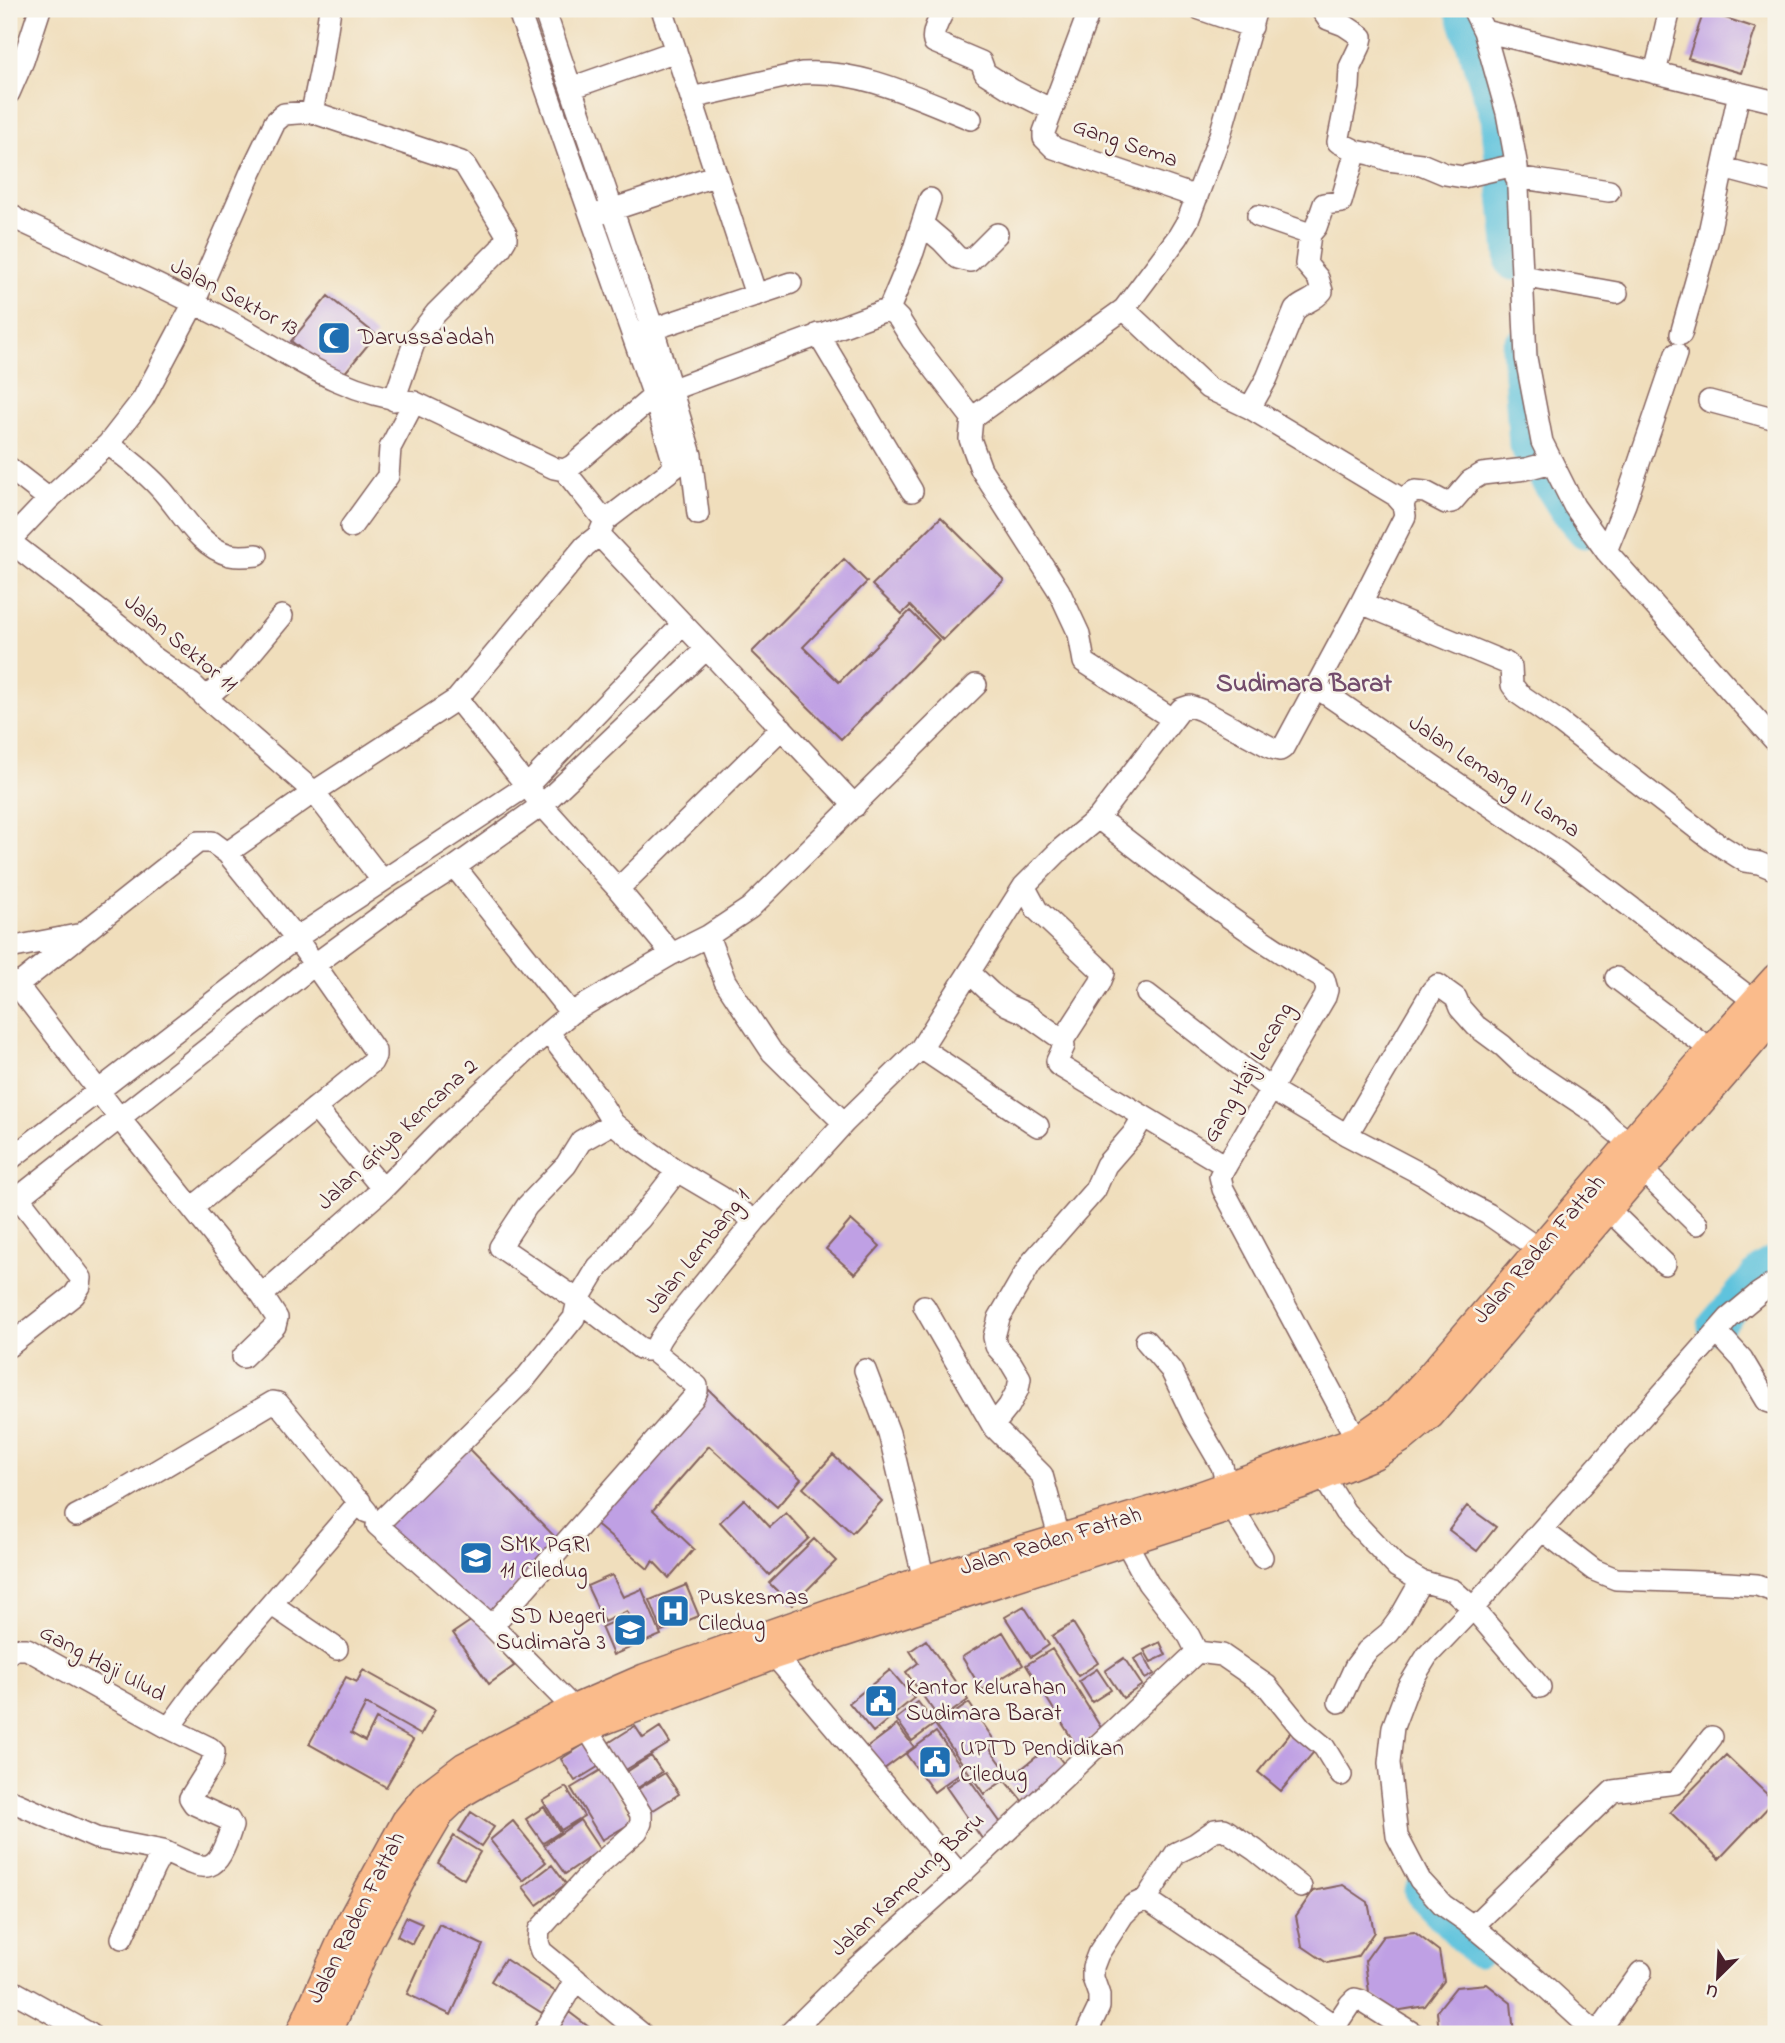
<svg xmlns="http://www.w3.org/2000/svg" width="1785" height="2043" font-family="'Indie Flower',sans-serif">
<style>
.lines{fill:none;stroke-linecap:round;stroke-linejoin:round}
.river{stroke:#5fc3dd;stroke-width:35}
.building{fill:#bfa0e4}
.minor-casing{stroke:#84625e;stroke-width:24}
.major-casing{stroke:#84625e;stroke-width:31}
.minor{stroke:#fff;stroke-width:21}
.major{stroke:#fabb8b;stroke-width:28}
.labels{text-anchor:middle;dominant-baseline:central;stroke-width:5;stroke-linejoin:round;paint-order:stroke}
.street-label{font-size:23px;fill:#4a1f2b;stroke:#f7f3e8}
.poi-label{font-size:23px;fill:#4a1f2b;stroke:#f7f3e8;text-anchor:start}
.quarter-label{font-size:26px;font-weight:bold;fill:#734c6c;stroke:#f7f3e8}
</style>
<rect width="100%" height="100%" fill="#f7f3e8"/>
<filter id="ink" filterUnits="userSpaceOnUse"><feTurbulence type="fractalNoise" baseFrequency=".0143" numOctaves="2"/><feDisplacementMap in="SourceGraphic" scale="14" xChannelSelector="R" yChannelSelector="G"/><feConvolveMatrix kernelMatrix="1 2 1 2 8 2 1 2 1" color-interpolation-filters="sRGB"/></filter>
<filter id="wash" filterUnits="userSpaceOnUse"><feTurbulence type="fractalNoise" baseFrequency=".00686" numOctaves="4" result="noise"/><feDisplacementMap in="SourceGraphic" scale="28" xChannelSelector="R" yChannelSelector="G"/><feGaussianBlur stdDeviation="1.57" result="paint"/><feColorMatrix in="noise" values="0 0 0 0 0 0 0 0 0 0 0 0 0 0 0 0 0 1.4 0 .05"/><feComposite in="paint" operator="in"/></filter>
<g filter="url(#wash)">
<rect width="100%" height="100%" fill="#f0debc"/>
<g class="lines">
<path class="river" d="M 1462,9 L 1498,118 L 1502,159
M 1504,174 L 1513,263
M 1519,347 L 1526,445 L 1566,509 L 1585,531
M 1715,1326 L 1764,1269 L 1776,1262
M 1422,1892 L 1478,1950"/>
</g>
<g id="blocks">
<path class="building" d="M 1704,11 L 1756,28 L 1741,73 L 1688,58 Z
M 328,296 L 376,335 L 339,380 L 291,341 Z
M 941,517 L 1004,580 L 943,640 L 910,606 L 902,614 L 872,585 Z
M 844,559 L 867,582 L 803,647 L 839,682 L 910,611 L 939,640 L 841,739 L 752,652 Z
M 851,1220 L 880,1246 L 855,1274 L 826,1249 Z
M 708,1389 L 801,1479 L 777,1507 L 709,1446 L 653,1510 L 694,1549 L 669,1578 L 653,1561 L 648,1569 L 592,1521 Z
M 463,1443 L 559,1541 L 488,1616 L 383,1529 Z
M 833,1455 L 882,1501 L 852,1533 L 803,1488 Z
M 744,1499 L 770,1527 L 786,1513 L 809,1538 L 769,1575 L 720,1522 Z
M 1467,1506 L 1496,1527 L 1477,1551 L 1449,1530 Z
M 814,1539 L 836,1561 L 792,1605 L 769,1583 Z
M 612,1575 L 623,1597 L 642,1589 L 661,1635 L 613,1655 L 601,1627 L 629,1615 L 627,1611 L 604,1622 L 587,1586 Z
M 686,1585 L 699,1616 L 662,1631 L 650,1600 Z
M 1024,1606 L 1049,1645 L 1031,1657 L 1005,1617 Z
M 478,1616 L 514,1666 L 489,1684 L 453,1633 Z
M 1073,1623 L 1098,1663 L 1078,1676 L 1052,1636 Z
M 1003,1632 L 1023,1665 L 982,1690 L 962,1657 Z
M 926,1640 L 968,1700 L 940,1720 L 906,1672 L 918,1663 L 910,1651 Z
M 1160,1642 L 1166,1655 L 1151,1662 L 1144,1650 Z
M 1052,1649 L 1103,1731 L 1077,1747 L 1026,1665 Z
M 1143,1654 L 1154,1674 L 1145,1679 L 1134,1659 Z
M 1124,1658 L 1142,1685 L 1123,1698 L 1105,1671 Z
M 1097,1669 L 1111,1690 L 1092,1702 L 1079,1681 Z
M 363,1670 L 435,1710 L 421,1735 L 366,1704 L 351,1733 L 365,1741 L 376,1719 L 413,1740 L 386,1787 L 309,1744 L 346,1677 L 357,1682 Z
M 890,1670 L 914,1698 L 873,1732 L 849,1703 Z
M 918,1702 L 935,1724 L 912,1741 L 896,1719 Z
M 969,1703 L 996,1743 L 989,1747 L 1010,1776 L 984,1794 L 936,1726 Z
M 897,1725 L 914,1747 L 880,1772 L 864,1750 Z
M 635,1726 L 643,1738 L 660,1727 L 670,1743 L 619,1774 L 602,1747 Z
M 1294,1728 L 1318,1747 L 1281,1791 L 1258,1772 Z
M 936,1732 L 964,1770 L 934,1792 L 906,1754 Z
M 586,1743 L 601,1765 L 575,1781 L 561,1759 Z
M 1050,1746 L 1067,1768 L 1023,1802 L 1006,1781 Z
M 1726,1755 L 1774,1801 L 1719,1859 L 1670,1812 Z
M 651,1756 L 662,1772 L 633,1791 L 622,1775 Z
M 601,1770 L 633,1822 L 602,1840 L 571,1788 Z
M 665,1773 L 679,1794 L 647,1814 L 633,1792 Z
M 965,1773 L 1003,1826 L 983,1840 L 946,1787 Z
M 566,1787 L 584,1816 L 561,1830 L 543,1801 Z
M 544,1807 L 560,1832 L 543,1843 L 526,1819 Z
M 471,1812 L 494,1827 L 481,1846 L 459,1831 Z
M 580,1820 L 600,1850 L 565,1874 L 544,1845 Z
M 513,1821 L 546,1862 L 523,1881 L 490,1840 Z
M 454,1836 L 480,1852 L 464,1879 L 438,1863 Z
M 552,1865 L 566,1884 L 537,1905 L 523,1887 Z
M 1343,1885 L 1368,1902 L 1374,1932 L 1357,1957 L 1327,1963 L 1302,1946 L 1296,1916 L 1313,1891 Z
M 406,1917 L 422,1924 L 412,1944 L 397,1936 Z
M 439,1924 L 483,1945 L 451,2015 L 407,1994 Z
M 1414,1932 L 1439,1951 L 1444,1981 L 1425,2006 L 1395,2011 L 1369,1992 L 1365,1961 L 1383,1936 Z
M 505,1959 L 556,1992 L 542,2013 L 491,1981 Z
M 1487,1984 L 1511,2003 L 1514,2034 L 1439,2034 L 1437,2011 L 1456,1987 Z
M 569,2012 L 598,2034 L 556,2034 Z"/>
</g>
</g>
<g filter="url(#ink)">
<use href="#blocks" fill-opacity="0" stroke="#84625e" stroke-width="2"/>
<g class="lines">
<defs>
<path id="minor" d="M 518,9 L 654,396 L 675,467
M 544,9 L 652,326 L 691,455 L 698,514
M 662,9 L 756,295
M 944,9 C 940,19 931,32 934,42 L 981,62 L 985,73 L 1012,90 L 1052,110
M 1090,9 L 1044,132 L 1044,138 L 1054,148 L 1197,197
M 1200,9 L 1252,27
M 1321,9 L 1328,19 L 1344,25 L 1362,37 L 1360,46 L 1350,67 L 1349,87 L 1338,142 L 1356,151 L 1371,154 L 1388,160 L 1421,164 L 1445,174 L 1463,177 L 1506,167 L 1517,167
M 1473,9 L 1484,31 L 1507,113 L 1517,167 L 1526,358 L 1542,442 L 1574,506 L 1606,551 L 1776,742
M 1484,31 L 1776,102
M 1655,73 L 1670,9
M 571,88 L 676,51
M 9,93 L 23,61 L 40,9
M 691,98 L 802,73 C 861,69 918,98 971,119
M 312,112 L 322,63 L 330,9
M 1723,168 L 1776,182
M 1516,177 L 1609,191
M 9,213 L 16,219 C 76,247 137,274 196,304 C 215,314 234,323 252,334 C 305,365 352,395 414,402 L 554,468 L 564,470 L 572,466 L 654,396 L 889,309 L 913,252 L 930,199
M 599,214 L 717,175
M 1258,216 L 1310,234
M 922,224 L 942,241 L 958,258 L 970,261 L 997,234
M 1522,276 L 1617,293
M 889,309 L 899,319 L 912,340 L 972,418 L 970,439 L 981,469 L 1059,591 L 1079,634 L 1084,662 L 1173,719
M 641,333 L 791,283
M 818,334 L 912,491
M 1681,334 L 1707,242 L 1739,93
M 1709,401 L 1776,419
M 1250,408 L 1267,378 L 1295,310 C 1305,301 1313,302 1322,291 L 1318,278 L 1306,264 L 1310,234 L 1316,227 L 1324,204 L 1341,202 L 1356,151
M 972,418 L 1124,309 L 1178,237 L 1188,220 L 1220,135 L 1256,9
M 108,444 C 126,457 144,471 159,487 C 181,510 197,546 230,555 C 239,557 248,556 257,555
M 9,468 L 49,499
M 564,470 L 605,521
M 1403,504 L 1407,496 L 1415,491 L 1425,492 L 1446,503 L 1452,502 L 1470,481 L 1482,474 L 1526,469 L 1552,462
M 351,527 L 388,476 L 390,448 L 414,402
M 599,535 L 855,806
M 9,541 L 49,499 L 108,444 L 143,399 L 194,303 L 251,172 L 275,122 L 284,114 L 312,112 L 461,162 L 466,167 L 506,233 L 506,239 L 500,249 L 436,313 L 415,340 L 394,400
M 9,541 L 114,622 L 134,638 L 149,654 L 192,684 L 206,698 L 314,792 L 382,880
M 1606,551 L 1625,504 L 1676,354
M 1361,603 L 1506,663 L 1511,667 L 1512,685 L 1519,694 L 1558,721 L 1713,841 L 1745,861 L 1759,863 L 1776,870
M 1316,687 L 1561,854 L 1766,1010
M 206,698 L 236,671 L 282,616
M 457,699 L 542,805 L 618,889 L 672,954
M 1098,818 C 1171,875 1244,932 1324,979 L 1327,990 L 1325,997 L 1220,1176 L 1223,1189 L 1357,1440
M 227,853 L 314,792 L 457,699 L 585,546 L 599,535 L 605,521 L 691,455
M 455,867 L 571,1013
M 1024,886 L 1037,910 L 1104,973 L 1100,983 L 1063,1040
M 618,889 L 782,728
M 708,936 L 725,981 L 772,1052 L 844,1123
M 9,948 L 77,935
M 970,973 L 991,993 L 1007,1005 L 1025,1013 L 1063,1040 L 1064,1046 L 1057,1061 L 1058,1065 L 1226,1166
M 1616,978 L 1711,1050
M 9,980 L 17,985 L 120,1119 L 262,1295 L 277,1318 L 275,1326 L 243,1357
M 9,992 L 198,842 L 212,842 L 227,853 L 296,938 L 375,1051 L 375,1056 L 372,1062 L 192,1208
M 1147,994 L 1270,1089 L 1347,1135 L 1427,1177 L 1465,1202 L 1488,1214 L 1540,1250
M 548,1032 L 596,1095 L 613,1123 L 635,1141 L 677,1171 L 721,1197 L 755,1221
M 921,1048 L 1038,1126
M 315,1108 L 383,1189
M 613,1123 L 581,1141 L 566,1165 L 527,1206 L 500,1247 L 578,1300 L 640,1348 L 646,1350 L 655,1349
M 1347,1135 L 1432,991 L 1438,985 L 1456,998 L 1460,1008 L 1476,1026 L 1503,1046 L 1522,1064 L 1597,1114 L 1611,1128 L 1631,1144
M 9,1160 L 296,938 L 528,785 L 683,624
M 1642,1170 L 1697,1224
M 9,1205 L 314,965 L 400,902 L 455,867 L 542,805 L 706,649
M 1608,1209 L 1665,1264
M 262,1295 L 383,1189 L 443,1128 L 528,1049 L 571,1013 L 672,954 L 708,936 L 750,908 L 976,685
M 924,1306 L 993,1426 L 1042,1475 L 1060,1540
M 1717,1332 L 1742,1359 L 1767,1401 L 1776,1404
M 1146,1341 L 1171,1370 L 1194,1418 L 1222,1466 L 1227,1486
M 9,1346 L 74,1295 L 80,1286 L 81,1278 L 19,1198
M 865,1370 L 889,1433 L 924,1580
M 993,1426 L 1009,1406 L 1018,1389 L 1020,1378 L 1011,1363 L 996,1346 L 994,1337 L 999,1318 L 1031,1263 L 1095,1190 L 1106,1165 L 1133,1134 L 1143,1117
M 1323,1476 L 1345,1512 L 1397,1567 L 1421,1581 L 1453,1590 L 1473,1608 L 1540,1687
M 1232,1507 L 1262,1557
M 76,1516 L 109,1499 L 273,1402 L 278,1403 L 367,1512
M 1542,1530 L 1594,1570 L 1616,1579 L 1727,1583 L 1757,1585 L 1776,1592
M 1126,1542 L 1148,1583 L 1189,1636 L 1197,1652
M 271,1604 L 337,1649
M 492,1626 L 377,1525 L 524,1380 L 574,1318 L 578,1300 L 598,1267 L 613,1252 L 627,1232 L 640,1219 L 677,1171
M 9,1653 L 15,1649 L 27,1649 L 167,1727 L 171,1725 L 196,1691 L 360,1501
M 774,1655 L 960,1875
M 1339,1702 L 1355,1667 L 1367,1651 L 1389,1633 L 1400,1618 L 1421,1581
M 574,1709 L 492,1626 L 694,1397 L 697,1391 L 697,1386 L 657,1354 C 654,1345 661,1338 666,1330 L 755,1221 L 787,1186 L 844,1123 L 921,1048 L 1024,886 L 1062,848 L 1098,818 L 1181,709 L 1190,706 L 1201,710 L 1272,748 L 1280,750 L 1283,748 L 1361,603 L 1405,516 L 1403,504 L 1395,495 L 1250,408 L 1208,388 L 1124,309
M 586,1727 L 641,1814 L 641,1823 L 637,1831 L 598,1865 L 539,1930 L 538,1942 L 541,1951 L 642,2034
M 9,1800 L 96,1838 L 163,1851 L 154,1868 L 122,1938
M 163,1851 C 207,1871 215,1879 232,1826 L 229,1820 L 194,1804 L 190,1798 L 212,1763 L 214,1752 L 210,1748 L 167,1727
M 1146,1899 L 1335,2026
M 1473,1926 L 1613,1791 L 1676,1783 L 1712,1737
M 9,1989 L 90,2034
M 543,2034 L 576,1979
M 789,2034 L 855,1969 L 960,1875 L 1197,1652 L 1222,1655 L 1267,1686 L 1301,1728 L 1324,1747 L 1341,1775
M 1086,2034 L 1099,2007 L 1099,1995 L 1093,1978 L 1093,1967 L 1098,1954 L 1123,1915 L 1133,1905 L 1146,1899 L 1176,1853 L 1195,1844 L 1215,1830 L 1224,1829 L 1255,1850 L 1301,1887
M 1330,2034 L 1350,2004 L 1355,1999 L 1362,2001 L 1414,2034
M 1597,2034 L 1537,1979 L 1473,1926 L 1443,1905 L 1420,1880 L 1397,1836 L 1389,1763 L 1393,1727 L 1408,1687 L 1427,1656 L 1473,1608 L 1729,1318 L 1759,1293 L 1776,1282
M 1597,2034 L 1641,1972"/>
<path id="major" d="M 300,2034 L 348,1927 L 406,1821 L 427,1795 L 464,1767 L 574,1709 L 645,1678 L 924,1580 L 1194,1498 L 1357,1440 L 1396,1413 L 1426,1381 L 1711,1050 L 1776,978
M 327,2034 L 370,1938 L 403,1876 L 441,1812 L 460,1794 L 484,1780 L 586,1727 L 774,1655 L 1302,1484 L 1374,1455 L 1405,1436 L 1430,1415 L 1776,1014"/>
</defs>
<use href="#minor" class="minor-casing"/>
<use href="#major" class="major-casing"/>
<use href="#minor" class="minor"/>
<use href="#major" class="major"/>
</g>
</g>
<defs>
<symbol id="mosque-square" viewBox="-11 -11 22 22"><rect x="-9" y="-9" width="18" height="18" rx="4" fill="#1f6fb2" stroke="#f7f3e8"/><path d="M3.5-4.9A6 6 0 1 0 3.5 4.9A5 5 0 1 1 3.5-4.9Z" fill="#fff"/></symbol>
<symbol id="school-square" viewBox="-11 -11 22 22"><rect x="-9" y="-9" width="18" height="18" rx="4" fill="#1f6fb2" stroke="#f7f3e8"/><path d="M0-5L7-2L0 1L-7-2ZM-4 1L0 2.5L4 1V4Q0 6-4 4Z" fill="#fff"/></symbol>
<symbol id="hospital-square" viewBox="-11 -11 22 22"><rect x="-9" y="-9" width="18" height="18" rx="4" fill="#1f6fb2" stroke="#f7f3e8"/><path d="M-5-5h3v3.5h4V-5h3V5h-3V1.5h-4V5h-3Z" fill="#fff"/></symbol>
<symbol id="civic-square" viewBox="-11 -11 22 22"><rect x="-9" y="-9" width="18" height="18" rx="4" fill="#1f6fb2" stroke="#f7f3e8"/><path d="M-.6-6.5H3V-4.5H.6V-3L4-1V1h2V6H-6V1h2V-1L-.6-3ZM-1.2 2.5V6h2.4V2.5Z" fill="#fff"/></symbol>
</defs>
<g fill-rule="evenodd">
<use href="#mosque-square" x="315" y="319" width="38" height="38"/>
<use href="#school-square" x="457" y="1539" width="38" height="38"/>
<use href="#hospital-square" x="654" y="1592" width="38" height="38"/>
<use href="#school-square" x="611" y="1611" width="38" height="38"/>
<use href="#civic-square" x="862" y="1682" width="38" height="38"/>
<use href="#civic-square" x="916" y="1743" width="38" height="38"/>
</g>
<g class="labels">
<g class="street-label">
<text transform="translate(1125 144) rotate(19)">Gang Sema</text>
<text transform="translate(234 298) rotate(28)">Jalan Sektor 13</text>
<text transform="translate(180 644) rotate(40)">Jalan Sektor 11</text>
<text transform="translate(1494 777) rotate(34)">Jalan Lemang II Lama</text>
<text transform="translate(1249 1073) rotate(-60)">Gang Haji Lecang</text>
<text transform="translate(398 1135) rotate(-43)">Jalan Griya Kencana 2</text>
<text transform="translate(1540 1250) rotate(-49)">Jalan Raden Fattah</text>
<text transform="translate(698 1252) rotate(-51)">Jalan Lembang 1</text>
<text transform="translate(1051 1542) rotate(-17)">Jalan Raden Fattah</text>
<text transform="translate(102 1664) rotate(28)">Gang Haji Ulud</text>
<text transform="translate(908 1885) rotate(-43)">Jalan Kampung Baru</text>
<text transform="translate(357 1918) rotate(-63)">Jalan Raden Fattah</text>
</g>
<g class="poi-label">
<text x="358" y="338">Darussa'adah</text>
<text x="500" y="1545">SMK PGRI<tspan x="500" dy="26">11 Ciledug</tspan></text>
<text x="698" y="1598">Puskesmas<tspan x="698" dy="26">Ciledug</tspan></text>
<text x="606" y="1617" text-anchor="end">SD Negeri<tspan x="606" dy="26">Sudimara 3</tspan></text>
<text x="906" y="1688">Kantor Kelurahan<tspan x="906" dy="26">Sudimara Barat</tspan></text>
<text x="960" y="1749">UPTD Pendidikan<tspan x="960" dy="26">Ciledug</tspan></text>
</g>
<g class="quarter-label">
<text x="1304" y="685">Sudimara Barat</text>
</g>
</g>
<rect width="1785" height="2043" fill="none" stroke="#f7f3e8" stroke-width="35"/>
<g transform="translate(1718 1977) rotate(204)" stroke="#f7f3e8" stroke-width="5" paint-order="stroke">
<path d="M0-5L12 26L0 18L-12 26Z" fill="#4a1f2b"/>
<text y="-10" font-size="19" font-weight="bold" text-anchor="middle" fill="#4a1f2b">U</text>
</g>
</svg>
